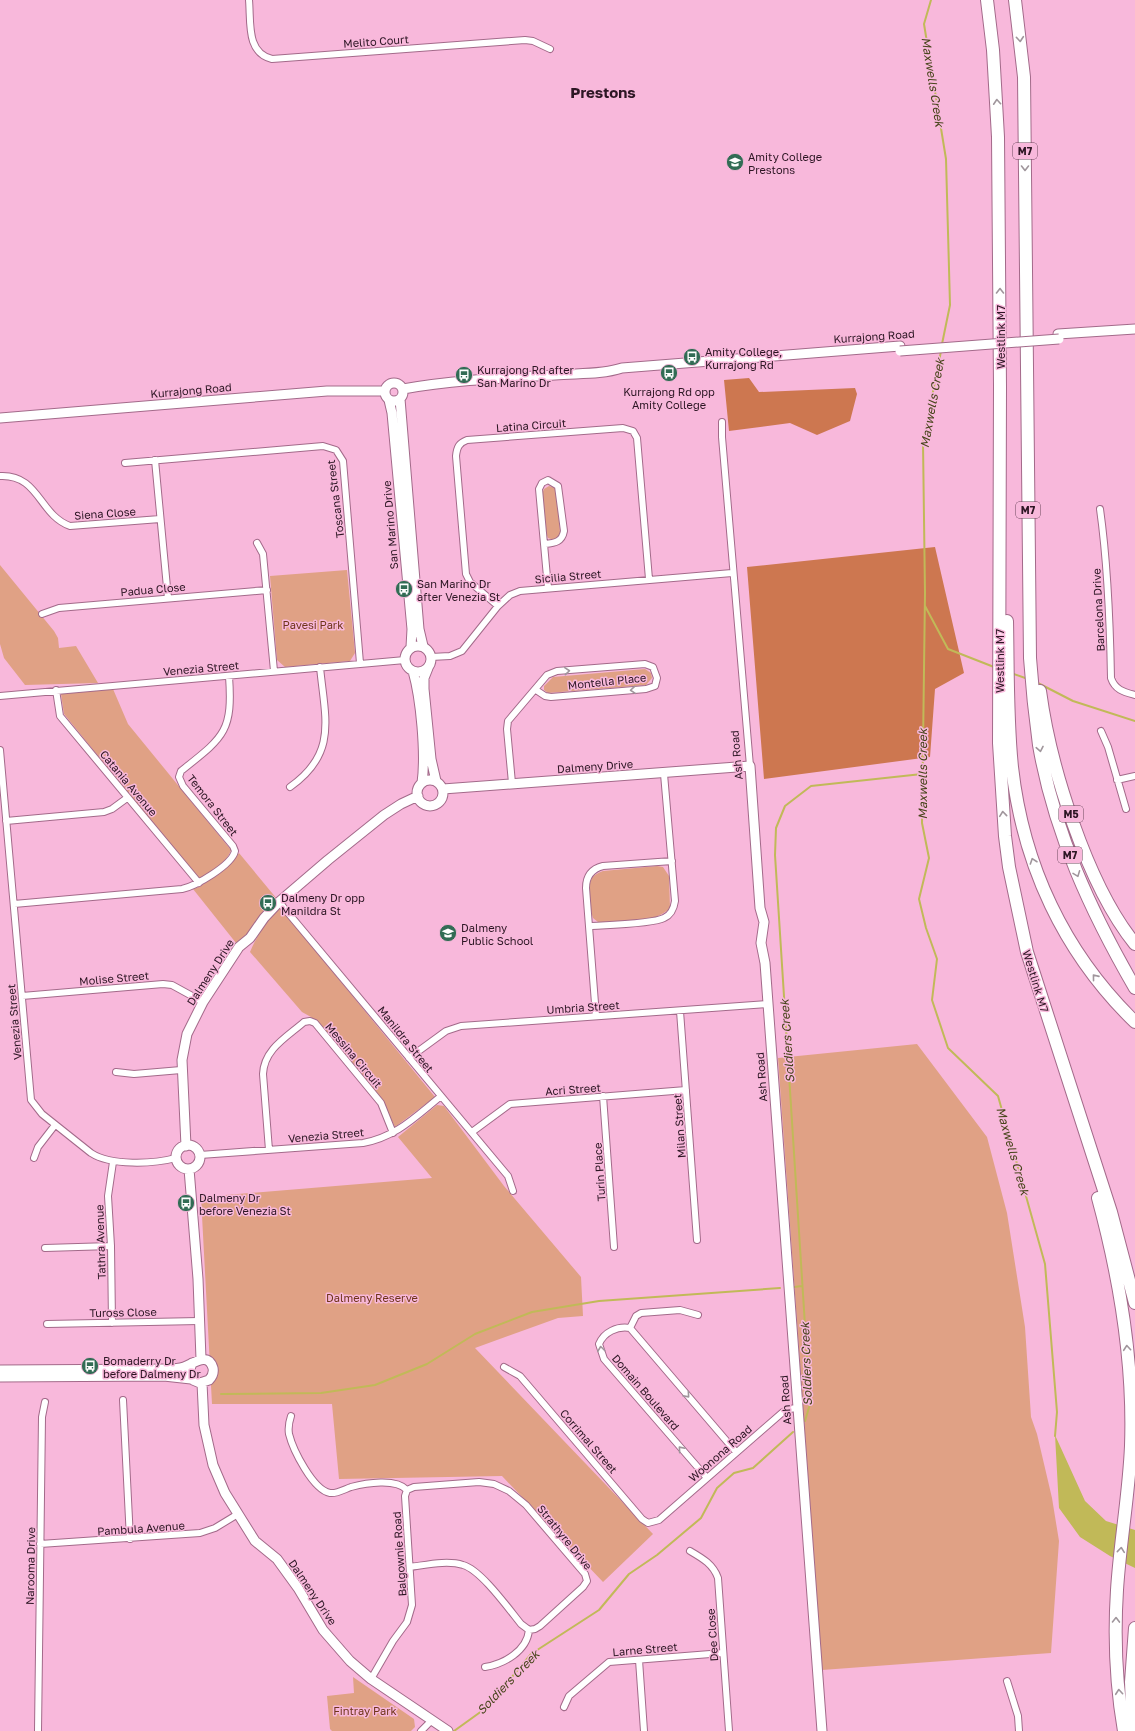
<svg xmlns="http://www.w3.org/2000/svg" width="1135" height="1731" font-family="'Golos Text',sans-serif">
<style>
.green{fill:#e0a185}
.forest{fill:#cd7750}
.water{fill:#c1b958}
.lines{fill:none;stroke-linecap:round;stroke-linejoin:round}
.stream{stroke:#c1b958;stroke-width:2}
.street-casing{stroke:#a36a8a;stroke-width:8}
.secondary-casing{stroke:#a36a8a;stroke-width:11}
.highway-casing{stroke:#a36a8a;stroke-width:14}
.street{stroke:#fff;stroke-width:6}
.secondary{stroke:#fff;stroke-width:9}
.highway{stroke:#fff;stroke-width:12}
.secondary-bridge-casing{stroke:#a36a8a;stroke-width:11;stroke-linecap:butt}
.secondary-bridge{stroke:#fff;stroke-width:9}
.oneway{stroke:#a0969c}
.labels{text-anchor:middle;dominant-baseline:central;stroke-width:3;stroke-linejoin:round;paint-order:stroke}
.shield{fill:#f8b8db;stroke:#6a475b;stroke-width:1}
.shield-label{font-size:10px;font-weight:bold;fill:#2d1624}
.street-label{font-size:11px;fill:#2d1624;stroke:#f8b8db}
.poi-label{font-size:11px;fill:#2d1624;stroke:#f8b8db;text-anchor:start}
.park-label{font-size:11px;fill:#6e3519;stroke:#f8b8db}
.water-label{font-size:12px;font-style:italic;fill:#48441b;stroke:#f8b8db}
.district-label{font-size:15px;font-weight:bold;fill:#2d1624;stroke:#f8b8db}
</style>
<rect width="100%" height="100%" fill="#f8b8db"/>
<path class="green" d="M 549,486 L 555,488 L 557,493 L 560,532 L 559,538 L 554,540 L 548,538 L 546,533 L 542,494 L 544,489 Z
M 0,565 L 54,631 L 58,638 L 59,648 L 76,646 L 98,683 L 25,685 L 4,658 L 0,644 Z
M 347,570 L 355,653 L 350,661 L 285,667 L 277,660 L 270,576 Z
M 645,669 L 651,673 L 652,678 L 646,685 L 548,693 L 544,690 L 544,686 L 553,677 Z
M 113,689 L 128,724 L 231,850 C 227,862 211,874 199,880 L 64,714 L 61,694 Z
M 239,853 L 277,899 L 249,933 L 236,943 L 193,889 L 201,886 L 235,858 Z
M 657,866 L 663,867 L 669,876 L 670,908 C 655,924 624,920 603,922 L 598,922 L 593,918 C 590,909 587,889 591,880 C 593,875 598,873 603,871 Z
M 280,907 L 435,1097 L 395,1127 L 382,1101 L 311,1017 L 302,1012 L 250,952 C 257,935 267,920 280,907 Z
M 917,1044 L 987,1137 L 1007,1213 L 1025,1327 L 1031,1417 L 1037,1434 L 1052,1498 L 1059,1541 L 1051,1653 L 822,1670 L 778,1058 Z
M 437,1105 L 444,1106 L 504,1186 L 581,1277 L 583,1316 L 558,1318 L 475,1348 L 653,1534 L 603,1582 L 502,1476 L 339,1479 L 332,1404 L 212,1404 L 201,1197 L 432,1178 L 398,1137 Z
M 353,1677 L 414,1719 L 415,1727 L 411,1731 L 332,1731 L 330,1729 L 327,1696 L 354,1693 Z"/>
<path class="forest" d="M 749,378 L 759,392 L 855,388 L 857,394 L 850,421 L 817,435 L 790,423 L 729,431 L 724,380 Z
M 935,547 L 964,673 L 935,689 L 930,757 L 764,779 L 747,567 Z"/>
<path class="water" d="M 1055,1435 L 1085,1501 L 1106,1521 L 1135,1530 L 1135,1568 L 1110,1556 L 1080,1537 L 1059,1508 Z"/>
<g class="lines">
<path class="stream" d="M 931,0 L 924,24 L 946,159 L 950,305 L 942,344
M 941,351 L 923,443 L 925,593 L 922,823 L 929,858 L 919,899 L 926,928 L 937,959 L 932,1000 L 948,1048 L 998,1096 L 1045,1264 L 1057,1412 L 1055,1436
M 925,606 L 948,649 L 994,667
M 1011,673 L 1028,679
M 1036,682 L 1073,701 L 1135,721
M 794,1287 L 802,1286
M 221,1394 L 321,1393 L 375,1385 L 427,1364 L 475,1334 L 532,1312 L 599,1301 L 780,1288
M 805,1421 L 810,1404 L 775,855 L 776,828 L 785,806 L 811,786 L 922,774
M 454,1731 L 486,1708 L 531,1654 L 599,1610 L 629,1574 L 657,1555 L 701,1518 L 717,1488 L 734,1473 L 753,1468 L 793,1432"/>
<defs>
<path id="street" d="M 249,0 C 251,22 246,53 272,59 L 525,40 L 533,41 L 550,49
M 722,422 L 722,437 L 750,766
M 155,460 L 168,598
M 125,463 L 323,446 L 336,450 L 343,461 L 360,663
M 0,476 C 39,474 39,515 70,526 L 160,519
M 1100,509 C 1108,566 1110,621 1111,678 C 1115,690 1124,692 1135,695
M 257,543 L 263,554 L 274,671
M 545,544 C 555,543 562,542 564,531 L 558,486 L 548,480 L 542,483 L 539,489 L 548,588
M 498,606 L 470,582 L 466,574 L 456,456 C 457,447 459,443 467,440 L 623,428 L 633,431 L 637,438 L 649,579
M 42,614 L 59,608 L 267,590
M 431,657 L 450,656 L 462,651 L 498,606 L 510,595 L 520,591 L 732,573
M 56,690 L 60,716 L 199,883
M 0,696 L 405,660
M 1101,731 L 1108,747 L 1126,809
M 0,750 L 31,1100 L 42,1114 L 91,1153 C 111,1166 153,1164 176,1158
M 1117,780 L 1135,776
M 512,783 L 507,729 L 508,721 L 547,675 L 557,671 L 645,664 L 653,667 L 657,678 L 655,686 L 646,689 L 551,697 L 545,696 L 536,690
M 290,787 C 338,753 325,719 320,667
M 6,821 L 104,812 L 112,809 L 127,798
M 279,902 L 508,1176 L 513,1191
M 14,904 L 182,889 C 196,886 232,865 235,851 L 233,846 L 183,786 L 179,777 L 181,771 C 224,737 233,732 229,676
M 590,926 C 605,925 653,924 664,918 C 671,915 674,908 675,901 L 664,774
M 22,996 L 163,984 L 172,985 L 203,1002
M 680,1011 L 697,1240
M 596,1016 L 586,888 C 586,877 591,869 603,866 L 672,861
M 409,1058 L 446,1031 L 461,1026 L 768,1004
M 116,1072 L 134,1074 L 181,1070
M 603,1096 L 614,1247
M 472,1132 L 510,1104 L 686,1090
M 269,1150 L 263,1074 C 264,1049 287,1037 304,1022 L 310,1021 L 315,1023 L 381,1103 L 393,1133
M 200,1155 L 363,1143 C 396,1137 415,1117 440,1097
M 34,1158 L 38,1147 L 55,1125
M 45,1248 L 111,1246
M 112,1323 L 111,1246 L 108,1196 L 113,1162
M 47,1324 L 199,1321
M 630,1328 L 636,1316 L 641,1313 L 680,1310 L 698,1315
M 504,1367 L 520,1376 L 642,1519 L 648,1523 L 659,1520 L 783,1412 L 789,1409 L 797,1408
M 123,1400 L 130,1539
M 291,1416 C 289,1422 288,1428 289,1434 C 293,1450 313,1490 330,1493 C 337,1494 345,1489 351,1487 C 366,1483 396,1478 407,1490
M 707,1478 L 604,1359 L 599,1344 C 604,1332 617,1326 630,1328 L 736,1452
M 407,1490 L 414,1487 L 479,1482 L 494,1484 L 509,1491 L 526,1505 L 585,1574 L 587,1581 L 583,1587 L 540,1626 L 535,1629 L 529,1630 L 521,1624 C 508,1608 481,1570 463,1565 C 447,1560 426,1565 410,1567
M 40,1544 L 200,1533 L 215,1528 L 238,1514
M 690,1551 C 702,1558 713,1564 718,1578 L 729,1731
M 639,1660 L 644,1731
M 485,1667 C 504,1664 527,1651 529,1630
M 371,1679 L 393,1641 L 407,1622 L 412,1605 L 405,1496 L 407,1490
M 1007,1681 L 1018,1716 L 1019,1731
M 564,1707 L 569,1696 L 609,1662 L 723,1653
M 38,1731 L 42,1417 L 45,1402
M 421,1731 L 432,1720"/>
<path id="secondary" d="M 1058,334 L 1135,329
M385 392a9 9 0 1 1 18 0a9 9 0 1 1-18 0Z
M 403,389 C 453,380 504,378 555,375 C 576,373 601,375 622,368 L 900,346
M 400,399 L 419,629 L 423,646
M 389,400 L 392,413 L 412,629 L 411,647
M 0,418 L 327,391 L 384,391
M405 659a13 13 0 1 1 26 0a13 13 0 1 1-26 0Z
M 428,668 L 424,678 L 424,689 L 431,759 L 436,781
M 413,671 C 421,699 426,754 422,783
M417 793a13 13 0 1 1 26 0a13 13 0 1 1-26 0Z
M 443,789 L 750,766 L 760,908 L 764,922 L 761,943 L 765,963 L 822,1731
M176 1157a12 12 0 1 1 24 0a12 12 0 1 1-24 0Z
M 186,1146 L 182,1060 L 187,1034 L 203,1002 L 239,947 L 250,938 L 264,918 L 279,902 L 328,860 L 384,815 L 401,804 L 418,796
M 189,1169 L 198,1279 L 201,1359
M 0,1370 L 168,1369 C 173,1369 178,1369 184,1367 C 193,1364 208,1351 213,1368 C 214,1373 212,1377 209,1380 L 200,1383 L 193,1380 L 189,1372 L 192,1363
M 0,1377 L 164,1376 L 191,1379
M 202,1383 L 204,1425 L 213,1465 L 225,1493 L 255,1541 L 277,1559 L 298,1588 L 323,1630 L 350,1661 L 371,1679 L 448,1731"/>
<path id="highway" d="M 987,0 L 993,50 L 998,137 L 1000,386 L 999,743 L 1005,836 L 1009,867 L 1027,952 L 1111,1212 L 1135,1303
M 1015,0 L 1024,77 L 1030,658 C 1032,687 1035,716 1039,745 C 1054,832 1091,912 1135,988
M 1007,621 C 1008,670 1007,719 1012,767 C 1023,865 1064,953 1135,1022
M 1040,691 C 1050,766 1087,885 1135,944
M 1098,1198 C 1120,1279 1134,1362 1131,1446 C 1129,1494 1120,1542 1117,1590 C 1114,1637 1116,1685 1124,1731
M 1133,1731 L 1131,1682 L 1135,1628"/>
</defs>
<use href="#street" class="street-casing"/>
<use href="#secondary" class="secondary-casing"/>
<use href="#highway" class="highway-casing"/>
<use href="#street" class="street"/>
<use href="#secondary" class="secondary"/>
<use href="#highway" class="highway"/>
<defs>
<path id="secondary-bridge" d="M 900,351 L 1059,339"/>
</defs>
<use href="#secondary-bridge" class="secondary-bridge-casing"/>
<use href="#secondary-bridge" class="secondary-bridge"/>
</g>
<defs><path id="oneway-chevron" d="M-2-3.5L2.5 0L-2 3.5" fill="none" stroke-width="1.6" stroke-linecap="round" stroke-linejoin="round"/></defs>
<g class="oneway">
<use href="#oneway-chevron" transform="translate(1020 39) rotate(85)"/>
<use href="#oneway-chevron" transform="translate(997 102) rotate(-94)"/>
<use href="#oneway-chevron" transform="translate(1025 168) rotate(90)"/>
<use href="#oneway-chevron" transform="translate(1000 291) rotate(-90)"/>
<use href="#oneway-chevron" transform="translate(567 671) rotate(-5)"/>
<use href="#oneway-chevron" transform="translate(633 690) rotate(175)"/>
<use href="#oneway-chevron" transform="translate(1040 749) rotate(79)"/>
<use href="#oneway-chevron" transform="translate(1003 814) rotate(-96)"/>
<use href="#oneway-chevron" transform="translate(1033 861) rotate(-109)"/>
<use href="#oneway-chevron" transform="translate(1077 874) rotate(69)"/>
<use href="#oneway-chevron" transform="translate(1095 977) rotate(-129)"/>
<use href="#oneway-chevron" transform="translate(1127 1348) rotate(-95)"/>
<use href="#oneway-chevron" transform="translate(601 1349) rotate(-97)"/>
<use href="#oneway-chevron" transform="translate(687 1395) rotate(49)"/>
<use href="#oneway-chevron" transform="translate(681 1449) rotate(-131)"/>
<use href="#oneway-chevron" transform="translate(1121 1550) rotate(-84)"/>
<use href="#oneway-chevron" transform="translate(1116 1620) rotate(-89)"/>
<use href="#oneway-chevron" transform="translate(1119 1692) rotate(-95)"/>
</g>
<defs>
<symbol id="school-disc" viewBox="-11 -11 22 22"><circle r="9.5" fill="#326c55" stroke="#f8b8db"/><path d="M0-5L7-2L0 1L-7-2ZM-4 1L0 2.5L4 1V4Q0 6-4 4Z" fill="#fff"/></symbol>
<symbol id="bus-disc" viewBox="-11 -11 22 22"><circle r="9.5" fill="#326c55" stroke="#f8b8db"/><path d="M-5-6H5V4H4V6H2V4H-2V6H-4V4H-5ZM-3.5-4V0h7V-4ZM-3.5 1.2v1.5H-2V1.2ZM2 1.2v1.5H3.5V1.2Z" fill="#fff"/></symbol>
</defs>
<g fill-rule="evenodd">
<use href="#school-disc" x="725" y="152" width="20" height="20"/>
<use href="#bus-disc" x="682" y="347" width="20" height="20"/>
<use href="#bus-disc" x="659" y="363" width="20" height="20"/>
<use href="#bus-disc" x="454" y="365" width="20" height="20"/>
<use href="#bus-disc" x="394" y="579" width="20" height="20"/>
<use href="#bus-disc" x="258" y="893" width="20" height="20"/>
<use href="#school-disc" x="438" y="923" width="20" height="20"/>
<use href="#bus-disc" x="176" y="1193" width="20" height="20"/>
<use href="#bus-disc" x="80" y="1356" width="20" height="20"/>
</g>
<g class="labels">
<g class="shield">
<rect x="1013" y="143" width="24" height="16" rx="3"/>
<rect x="1016" y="502" width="24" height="16" rx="3"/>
<rect x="1059" y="806" width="24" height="16" rx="3"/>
<rect x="1058" y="847" width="24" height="16" rx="3"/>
</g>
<g class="shield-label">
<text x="1025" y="151">M7</text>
<text x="1028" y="510">M7</text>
<text x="1071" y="814">M5</text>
<text x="1070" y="855">M7</text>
</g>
<g class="street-label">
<text transform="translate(376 41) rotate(-4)">Melito Court</text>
<text transform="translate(874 336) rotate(-4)">Kurrajong Road</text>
<text transform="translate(1000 337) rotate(-90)">Westlink M7</text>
<text transform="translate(191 390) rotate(-5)">Kurrajong Road</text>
<text transform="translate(531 425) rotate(-4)">Latina Circuit</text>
<text transform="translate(335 499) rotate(-97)">Toscana Street</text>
<text transform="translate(105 513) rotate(-4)">Siena Close</text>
<text transform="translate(390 525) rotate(-95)">San Marino Drive</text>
<text transform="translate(568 576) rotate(-5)">Sicilia Street</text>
<text transform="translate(153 589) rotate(-5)">Padua Close</text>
<text transform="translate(1098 610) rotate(-93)">Barcelona Drive</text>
<text transform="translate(999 661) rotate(-90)">Westlink M7</text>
<text transform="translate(201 668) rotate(-5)">Venezia Street</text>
<text transform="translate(607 681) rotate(-6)">Montella Place</text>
<text transform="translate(736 755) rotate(-95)">Ash Road</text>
<text transform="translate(595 766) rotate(-4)">Dalmeny Drive</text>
<text transform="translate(129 783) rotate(50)">Catania Avenue</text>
<text transform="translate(213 805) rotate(52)">Temora Street</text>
<text transform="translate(210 972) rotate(-57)">Dalmeny Drive</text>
<text transform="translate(114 978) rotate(-5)">Molise Street</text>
<text transform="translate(1036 981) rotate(73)">Westlink M7</text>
<text transform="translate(583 1007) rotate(-4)">Umbria Street</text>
<text transform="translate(14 1022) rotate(-95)">Venezia Street</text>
<text transform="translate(406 1039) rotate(51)">Manildra Street</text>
<text transform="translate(354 1055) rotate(50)">Messina Circuit</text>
<text transform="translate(761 1077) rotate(-94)">Ash Road</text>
<text transform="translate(573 1089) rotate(-4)">Acri Street</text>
<text transform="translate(679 1126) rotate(-94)">Milan Street</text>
<text transform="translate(326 1135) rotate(-5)">Venezia Street</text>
<text transform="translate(599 1172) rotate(-94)">Turin Place</text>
<text transform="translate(100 1242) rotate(-92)">Tathra Avenue</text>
<text transform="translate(123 1312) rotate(-1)">Tuross Close</text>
<text transform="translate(646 1392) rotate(49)">Domain Boulevard</text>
<text transform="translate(785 1400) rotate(-94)">Ash Road</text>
<text transform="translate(589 1441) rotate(49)">Corrimal Street</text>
<text transform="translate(720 1453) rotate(-41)">Woonona Road</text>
<text transform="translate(141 1528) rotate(-4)">Pambula Avenue</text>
<text transform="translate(565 1537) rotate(51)">Strathyre Drive</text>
<text transform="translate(399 1554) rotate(-94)">Balgownie Road</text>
<text transform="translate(30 1566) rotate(-89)">Narooma Drive</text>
<text transform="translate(313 1592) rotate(56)">Dalmeny Drive</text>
<text transform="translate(712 1635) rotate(-94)">Dee Close</text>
<text transform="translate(645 1649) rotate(-5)">Larne Street</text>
</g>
<g class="poi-label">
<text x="748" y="156">Amity College<tspan x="748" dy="13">Prestons</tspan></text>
<text x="705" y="351">Amity College,<tspan x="705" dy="13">Kurrajong Rd</tspan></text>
<text x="477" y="369">Kurrajong Rd after<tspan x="477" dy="13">San Marino Dr</tspan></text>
<text x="669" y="391" text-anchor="middle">Kurrajong Rd opp<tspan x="669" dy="13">Amity College</tspan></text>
<text x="417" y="583">San Marino Dr<tspan x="417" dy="13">after Venezia St</tspan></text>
<text x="281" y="897">Dalmeny Dr opp<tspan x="281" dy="13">Manildra St</tspan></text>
<text x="461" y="927">Dalmeny<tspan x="461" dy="13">Public School</tspan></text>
<text x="199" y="1197">Dalmeny Dr<tspan x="199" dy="13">before Venezia St</tspan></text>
<text x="103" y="1360">Bomaderry Dr<tspan x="103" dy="13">before Dalmeny Dr</tspan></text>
</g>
<g class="park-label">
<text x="313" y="624">Pavesi Park</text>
<text x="372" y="1297">Dalmeny Reserve</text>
<text x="365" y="1710">Fintray Park</text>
</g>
<g class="water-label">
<text transform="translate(933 82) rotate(81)">Maxwells Creek</text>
<text transform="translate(932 403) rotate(-80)">Maxwells Creek</text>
<text transform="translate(922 774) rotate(-90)">Maxwells Creek</text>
<text transform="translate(787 1041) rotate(-94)">Soldiers Creek</text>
<text transform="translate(1013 1151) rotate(74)">Maxwells Creek</text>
<text transform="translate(806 1364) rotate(-92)">Soldiers Creek</text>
<text transform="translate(508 1682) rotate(-46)">Soldiers Creek</text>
</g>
<g class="district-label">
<text x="603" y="92">Prestons</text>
</g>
</g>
</svg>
